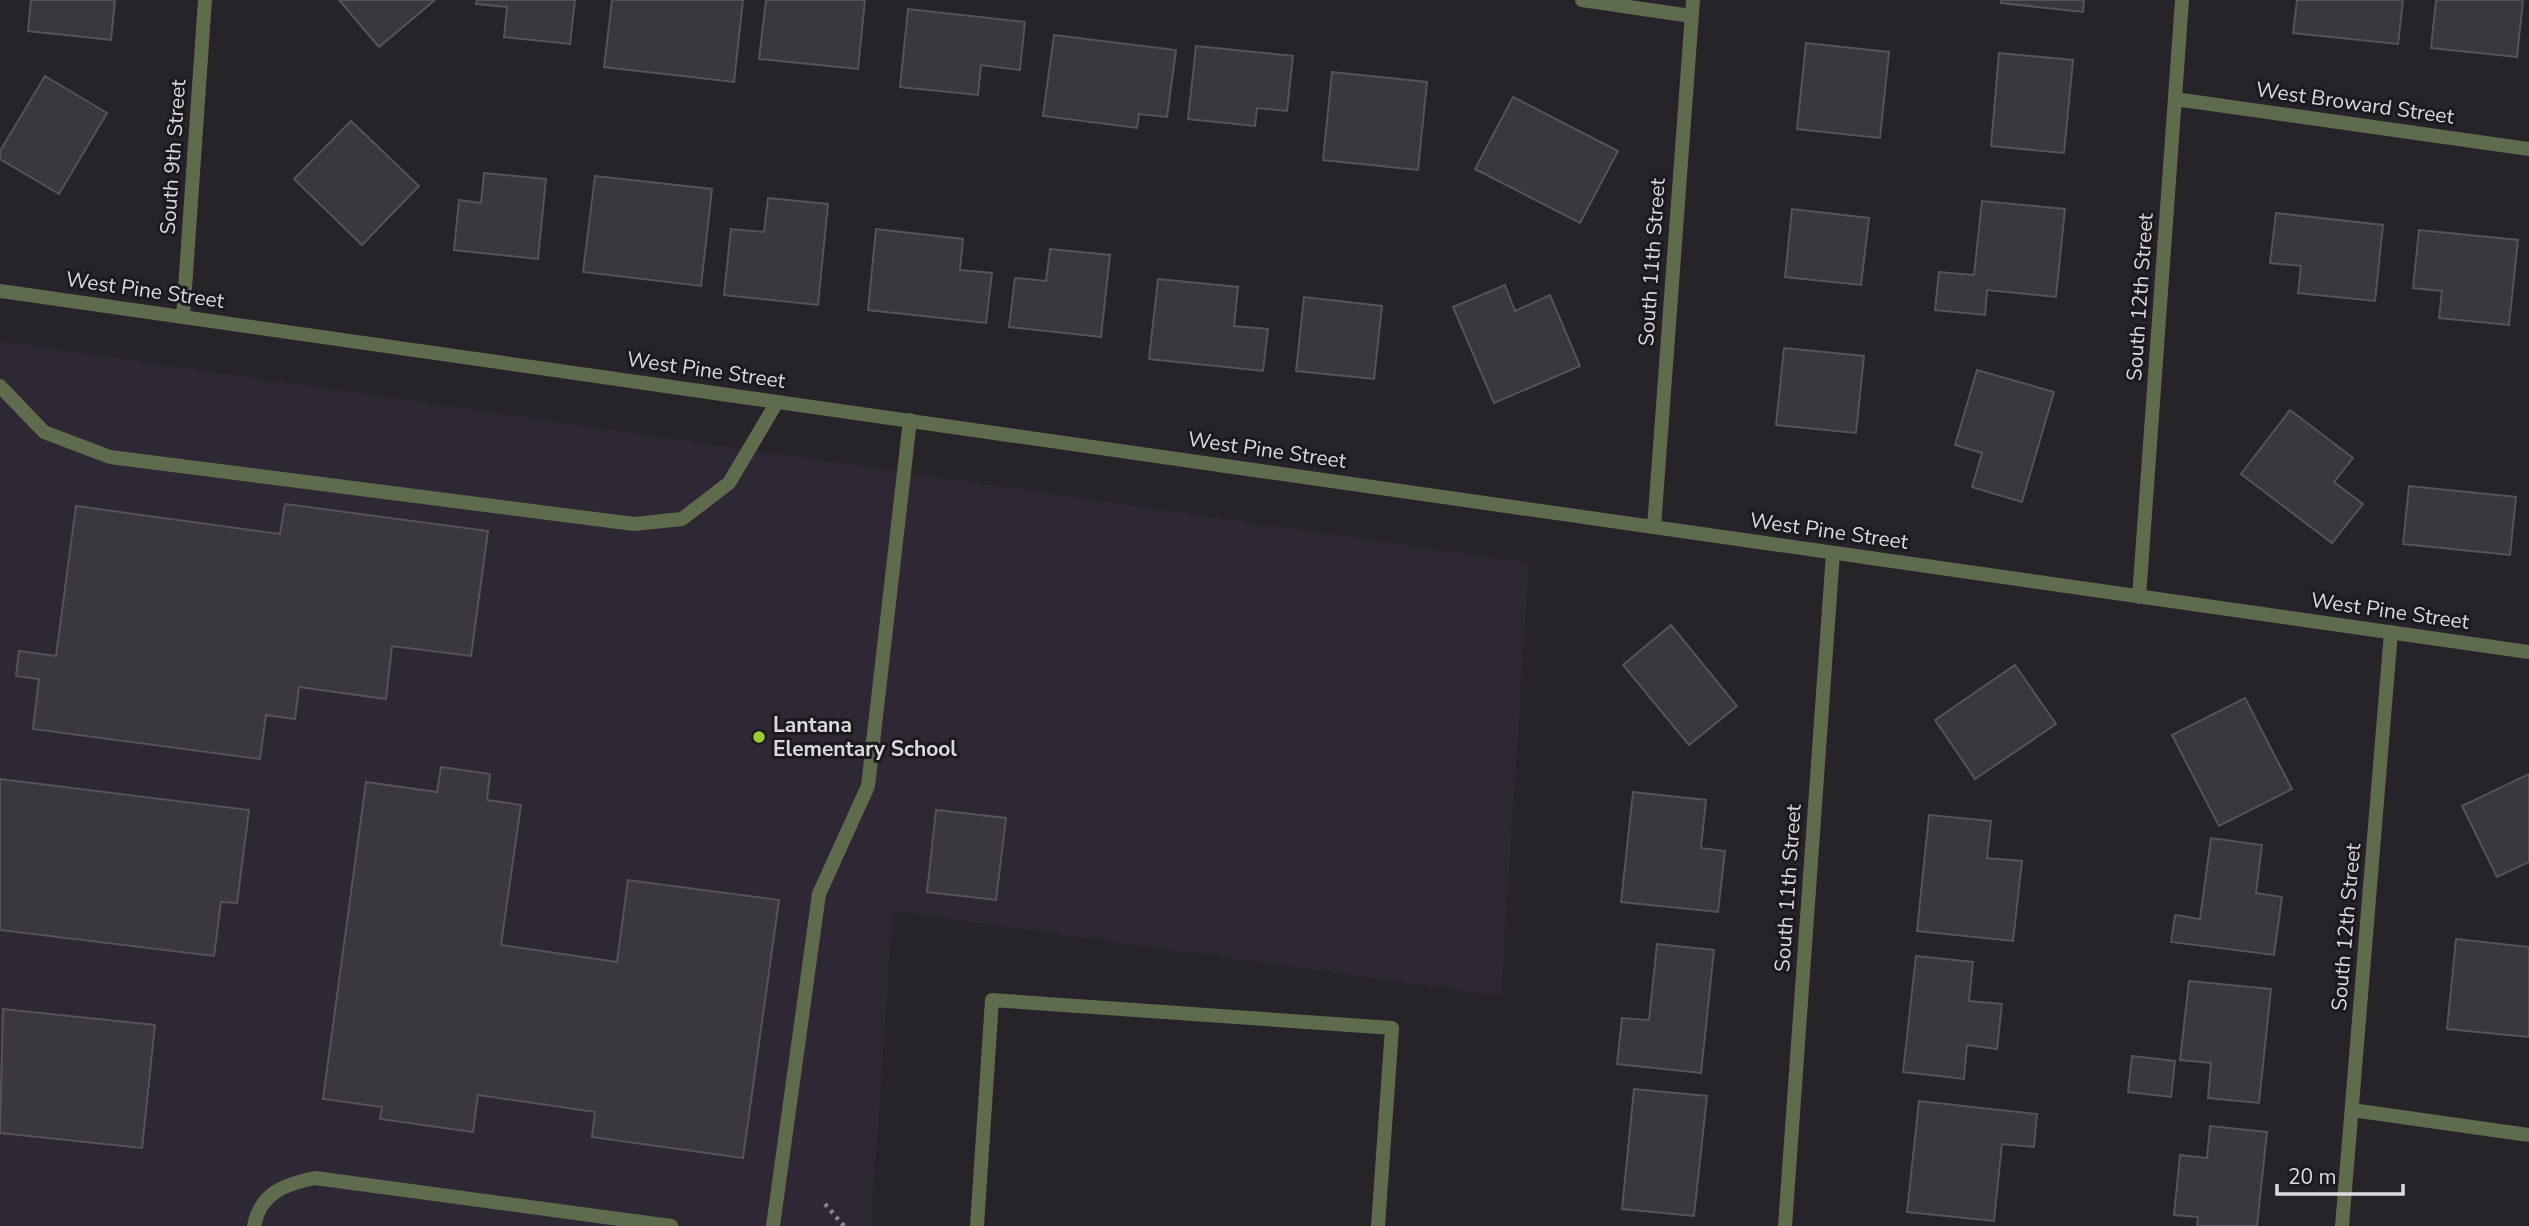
<svg xmlns="http://www.w3.org/2000/svg" width="2529" height="1226" font-family="'Nunito Sans',sans-serif">
<style>
.built{fill:#2e2834}
.building{fill:#3a373e;stroke:#565259;stroke-width:2}
.lines{fill:none;stroke-linecap:round;stroke-linejoin:round}
.path{stroke:#89868b;stroke-width:4.5;stroke-dasharray:3.5 5;stroke-linecap:butt}
.lane{stroke:#5e6b4d;stroke-width:14}
.street{stroke:#5e6b4d;stroke-width:14}
.poi-dot{fill:#9acb34;stroke:#1c191f;stroke-width:2.5}
.labels{text-anchor:middle;dominant-baseline:central;stroke-width:6;stroke-linejoin:round;paint-order:stroke}
.street-label{font-size:21px;fill:#dcdade;stroke:#1c191f}
.poi-label{font-size:21px;font-weight:bold;fill:#dcdade;stroke:#1c191f;text-anchor:start}
</style>
<rect width="100%" height="100%" fill="#262329"/>
<path class="built" d="M 0,341 L 1529,563 L 1501,996 L 893,911 L 871,1226 L 0,1226 Z"/>
<path class="building" d="M 31,0 L 115,0 L 111,40 L 28,31 Z
M 339,0 L 435,0 L 379,47 Z
M 477,0 L 575,0 L 570,44 L 504,37 L 507,7 L 476,4 Z
M 612,0 L 743,0 L 734,82 L 604,67 Z
M 766,0 L 865,0 L 858,69 L 759,59 Z
M 2001,0 L 2084,0 L 2083,12 L 2001,3 Z
M 2297,0 L 2403,0 L 2398,44 L 2293,33 Z
M 2436,0 L 2523,0 L 2517,57 L 2431,48 Z
M 908,9 L 1025,22 L 1020,70 L 981,65 L 978,95 L 900,87 Z
M 1054,35 L 1176,50 L 1167,117 L 1139,114 L 1137,128 L 1043,116 Z
M 1806,43 L 1889,52 L 1880,138 L 1797,129 Z
M 1196,46 L 1293,56 L 1287,111 L 1257,108 L 1255,126 L 1188,119 Z
M 1999,53 L 2073,60 L 2064,153 L 1991,146 Z
M 1332,72 L 1427,82 L 1418,170 L 1323,160 Z
M 45,76 L 107,113 L 59,194 L 0,159 L 0,151 Z
M 1513,97 L 1618,151 L 1580,223 L 1475,169 Z
M 351,121 L 419,186 L 362,245 L 294,179 Z
M 484,173 L 546,179 L 538,259 L 454,250 L 459,200 L 481,203 Z
M 595,176 L 712,189 L 701,286 L 583,272 Z
M 768,198 L 828,204 L 818,305 L 724,295 L 731,229 L 764,232 Z
M 1982,201 L 2065,209 L 2056,297 L 1987,290 L 1985,315 L 1935,310 L 1939,272 L 1974,275 Z
M 1792,209 L 1869,218 L 1861,285 L 1785,277 Z
M 2276,213 L 2383,225 L 2375,301 L 2298,293 L 2301,266 L 2270,263 Z
M 876,229 L 963,239 L 960,270 L 992,273 L 986,323 L 868,310 Z
M 2419,230 L 2518,240 L 2509,325 L 2439,318 L 2442,291 L 2413,288 Z
M 1050,249 L 1110,255 L 1101,337 L 1009,327 L 1015,278 L 1046,281 Z
M 1158,279 L 1238,287 L 1234,326 L 1268,329 L 1263,371 L 1149,359 Z
M 1505,285 L 1515,311 L 1550,295 L 1580,366 L 1494,403 L 1453,307 Z
M 1304,297 L 1382,306 L 1374,379 L 1296,371 Z
M 1784,348 L 1864,356 L 1856,433 L 1776,425 Z
M 1977,370 L 2054,392 L 2022,502 L 1972,487 L 1982,453 L 1955,445 Z
M 2290,410 L 2353,458 L 2334,482 L 2363,504 L 2332,543 L 2241,474 Z
M 2409,486 L 2516,497 L 2510,555 L 2403,544 Z
M 285,504 L 488,531 L 471,656 L 392,646 L 386,699 L 299,687 L 295,719 L 266,715 L 260,759 L 33,729 L 39,679 L 16,676 L 19,651 L 56,656 L 76,506 L 280,534 Z
M 1671,625 L 1737,706 L 1689,745 L 1623,665 Z
M 2015,665 L 2056,724 L 1975,779 L 1935,720 Z
M 2245,698 L 2292,789 L 2219,826 L 2172,735 Z
M 441,767 L 490,774 L 487,800 L 521,805 L 501,945 L 617,962 L 628,880 L 779,900 L 743,1158 L 592,1137 L 595,1112 L 478,1095 L 473,1132 L 380,1119 L 382,1107 L 323,1099 L 366,782 L 437,792 Z
M 2529,774 L 2529,862 L 2497,877 L 2462,806 Z
M 0,779 L 249,810 L 237,903 L 221,902 L 214,956 L 0,930 Z
M 1633,792 L 1706,800 L 1701,848 L 1725,851 L 1718,912 L 1621,902 Z
M 936,810 L 1006,818 L 996,900 L 927,892 Z
M 1929,815 L 1991,821 L 1987,858 L 2022,861 L 2013,941 L 1917,931 Z
M 2211,838 L 2262,845 L 2256,893 L 2282,897 L 2274,955 L 2171,942 L 2175,915 L 2200,919 Z
M 2456,939 L 2529,947 L 2529,1037 L 2447,1029 Z
M 1657,944 L 1714,950 L 1701,1073 L 1617,1064 L 1622,1018 L 1649,1020 Z
M 1916,956 L 1973,962 L 1969,1001 L 2002,1004 L 1997,1049 L 1967,1045 L 1964,1079 L 1903,1072 Z
M 2189,981 L 2271,989 L 2259,1103 L 2208,1098 L 2211,1063 L 2180,1060 Z
M 3,1009 L 155,1025 L 142,1148 L 0,1133 Z
M 2132,1056 L 2175,1061 L 2171,1097 L 2128,1092 Z
M 1634,1089 L 1707,1096 L 1694,1216 L 1622,1209 Z
M 1919,1101 L 2037,1114 L 2034,1147 L 2002,1144 L 1994,1221 L 1907,1212 Z
M 2210,1126 L 2267,1132 L 2257,1226 L 2197,1226 L 2198,1217 L 2174,1215 L 2180,1155 L 2207,1158 Z"/>
<g class="lines">
<path class="path" d="M 825,1204 L 844,1226"/>
<path class="lane" d="M 0,386 L 44,432 L 110,457 L 634,524 L 682,519 L 729,483 L 777,402
M 254,1226 C 260,1193 285,1184 315,1178 L 671,1226
M 773,1226 L 819,894 L 868,786 L 910,420
M 977,1226 L 992,1000 L 1392,1028 L 1378,1226"/>
<path class="street" d="M 1582,0 L 1691,16
M 2175,99 L 2529,149
M 0,291 L 2529,652
M 183,317 L 205,0
M 1654,527 L 1693,0
M 2139,597 L 2182,0
M 2352,1110 L 2529,1135
M 1785,1226 L 1833,553
M 2342,1226 L 2391,632"/>
</g>
<circle class="poi-dot" cx="759" cy="737" r="7"/>
<g class="labels">
<g class="street-label">
<text transform="translate(2355 103) rotate(8)">West Broward Street</text>
<text transform="translate(173 157) rotate(-86)">South 9th Street</text>
<text transform="translate(1652 262) rotate(-86)">South 11th Street</text>
<text transform="translate(145 290) rotate(8)">West Pine Street</text>
<text transform="translate(2140 297) rotate(-86)">South 12th Street</text>
<text transform="translate(706 370) rotate(8)">West Pine Street</text>
<text transform="translate(1267 450) rotate(8)">West Pine Street</text>
<text transform="translate(1829 531) rotate(8)">West Pine Street</text>
<text transform="translate(2390 611) rotate(8)">West Pine Street</text>
<text transform="translate(1788 888) rotate(-86)">South 11th Street</text>
<text transform="translate(2346 927) rotate(-85)">South 12th Street</text>
</g>
<g class="poi-label">
<text x="773" y="725">Lantana<tspan x="773" dy="24">Elementary School</tspan></text>
</g>
</g>
<path d="M2277 1184v10h126v-10" fill="none" stroke="#dcdade" stroke-width="3.5"/>
<text x="2288" y="1184" font-size="21" fill="#dcdade" stroke="#1c191f" stroke-width="5" paint-order="stroke">20 m</text>
</svg>
